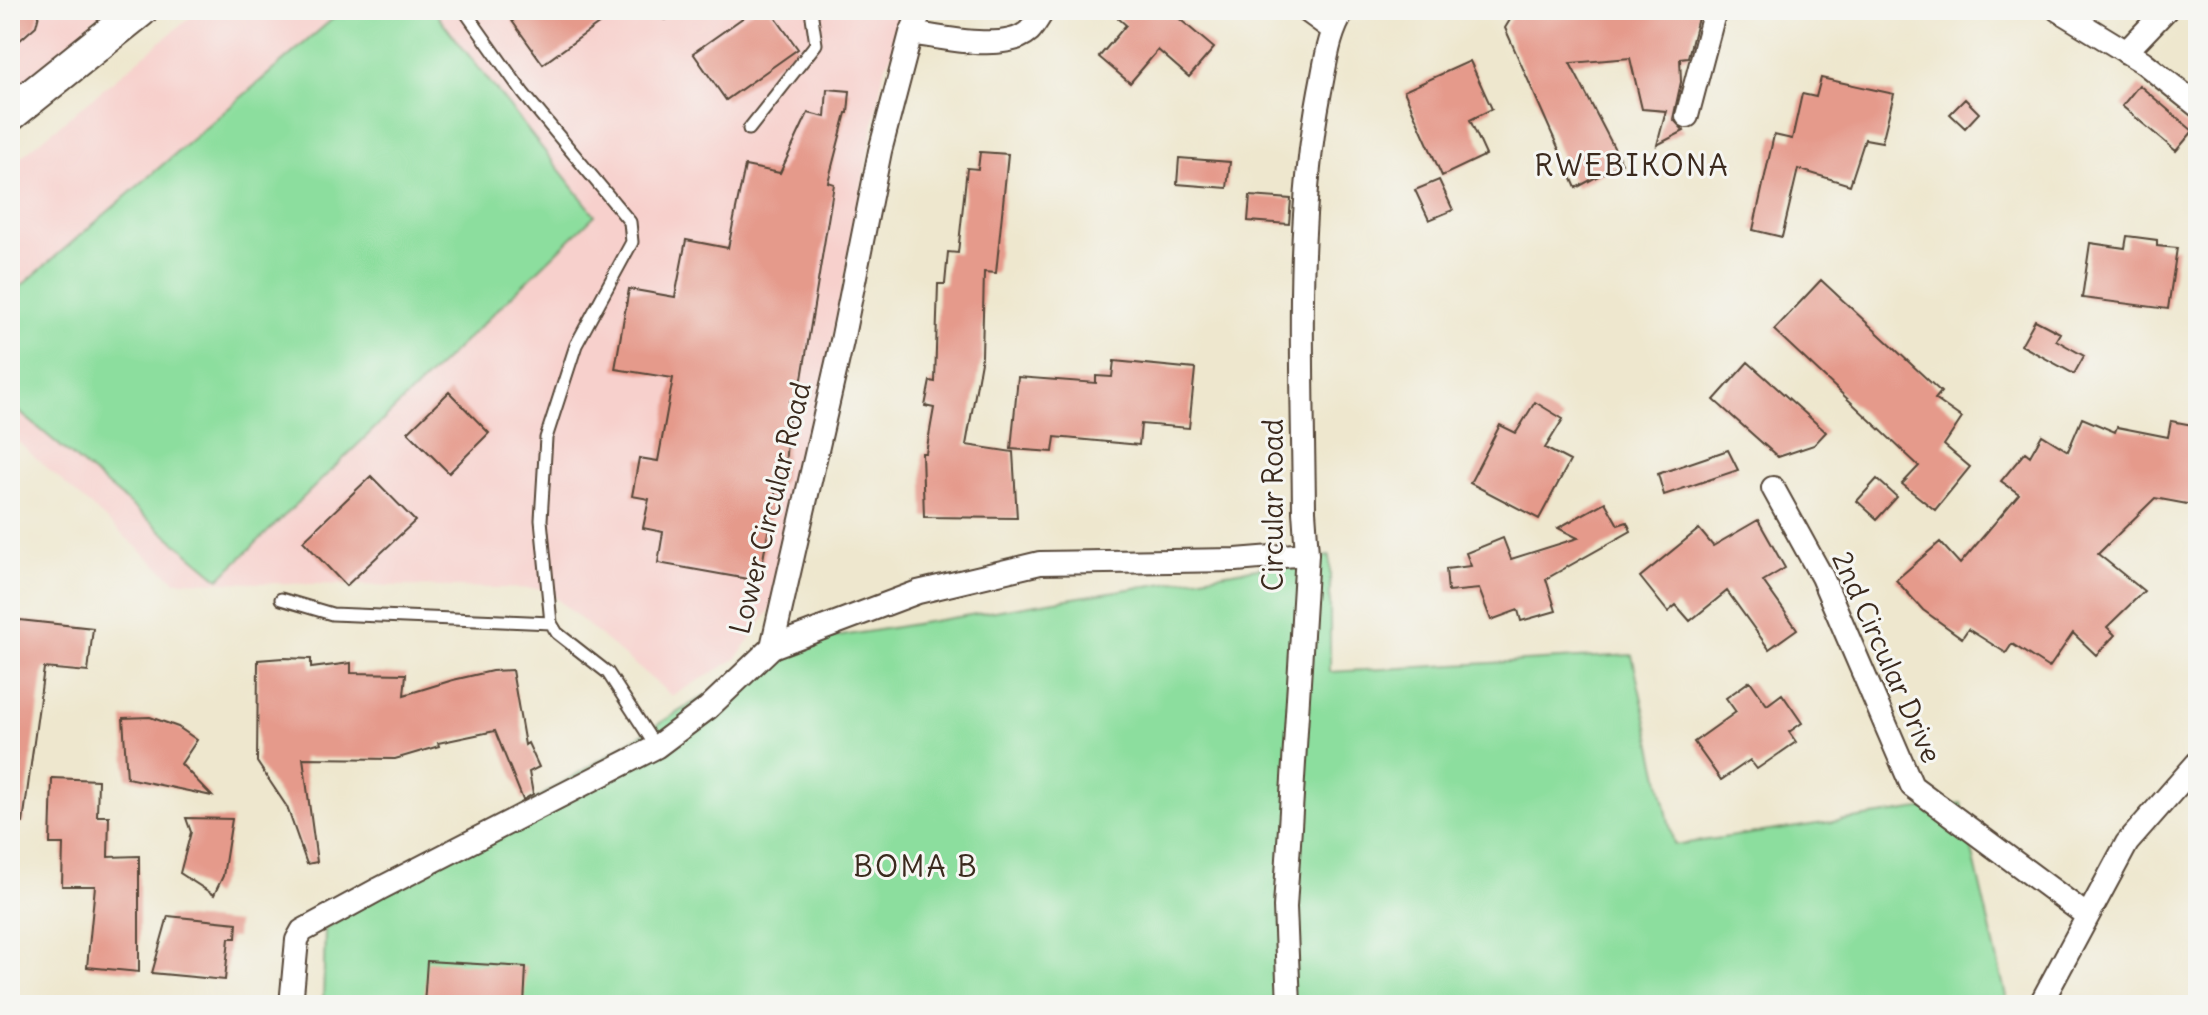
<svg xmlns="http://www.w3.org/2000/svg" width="2208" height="1015" font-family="Delius,sans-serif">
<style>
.built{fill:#f7d0cc}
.green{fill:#8cde9e;stroke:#64845e;stroke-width:2}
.building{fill:#e59a8b}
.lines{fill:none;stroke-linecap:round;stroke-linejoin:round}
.lane-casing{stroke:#564638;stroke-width:15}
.street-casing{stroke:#564638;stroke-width:26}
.primary-casing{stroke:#564638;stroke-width:38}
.lane{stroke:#fff;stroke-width:11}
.street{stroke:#fff;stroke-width:22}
.primary{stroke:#fff;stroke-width:34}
.labels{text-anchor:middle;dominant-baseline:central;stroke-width:6;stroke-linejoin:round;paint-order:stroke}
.street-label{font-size:28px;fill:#3b2a1e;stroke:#f6f6f2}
.neighbourhood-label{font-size:30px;letter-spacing:2px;fill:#3b2a1e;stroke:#f6f6f2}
</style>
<rect width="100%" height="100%" fill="#f6f6f2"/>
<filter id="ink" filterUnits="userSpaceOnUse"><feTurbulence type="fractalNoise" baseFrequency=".0125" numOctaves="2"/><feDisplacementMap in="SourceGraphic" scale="16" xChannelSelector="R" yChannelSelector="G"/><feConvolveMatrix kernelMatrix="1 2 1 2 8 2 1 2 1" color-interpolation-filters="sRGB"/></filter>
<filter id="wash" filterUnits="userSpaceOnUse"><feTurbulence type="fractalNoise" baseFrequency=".006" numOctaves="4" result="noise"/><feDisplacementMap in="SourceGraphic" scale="32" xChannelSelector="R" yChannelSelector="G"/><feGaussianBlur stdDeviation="1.8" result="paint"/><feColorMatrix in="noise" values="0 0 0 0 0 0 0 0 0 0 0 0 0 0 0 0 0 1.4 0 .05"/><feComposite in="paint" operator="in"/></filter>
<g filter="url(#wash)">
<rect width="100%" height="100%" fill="#eee7ce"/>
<path class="built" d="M 10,10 L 105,10 L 10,95 Z
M 199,10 L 913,10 L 884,70 L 806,479 L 776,601 L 736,659 L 672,696 L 545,589 L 175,581 L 10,435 L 10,166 Z"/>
<path class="green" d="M 343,10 L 433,10 L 595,215 L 219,579 L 10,404 L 10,314 L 20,287 Z
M 1330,556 L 1330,672 L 1632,655 L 1674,845 L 1961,803 L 2008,1005 L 323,1005 L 325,929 L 787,645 Z"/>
<g id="blocks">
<path class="building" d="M 10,10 L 40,10 L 36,26 L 10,49 Z
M 527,10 L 618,10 L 543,64 L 512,21 Z
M 754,10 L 770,10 L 798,49 L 726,100 L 693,53 Z
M 1109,10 L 1169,10 L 1214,48 L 1189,77 L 1158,50 L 1130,83 L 1099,57 L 1126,25 Z
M 1516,10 L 1551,10 L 1550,14 L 1601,10 L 1700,10 L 1688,57 L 1680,58 L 1681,82 L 1673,119 L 1684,131 L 1657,145 L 1666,111 L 1642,109 L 1630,58 L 1570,63 L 1622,163 L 1576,188 L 1505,28 Z
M 1470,61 L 1492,109 L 1470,120 L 1486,155 L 1442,176 L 1404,91 Z
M 1821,78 L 1894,94 L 1882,142 L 1865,139 L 1850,185 L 1798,169 L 1782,237 L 1753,230 L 1774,135 L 1792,139 L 1802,94 L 1816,97 Z
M 2139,85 L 2193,131 L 2176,151 L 2122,106 Z
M 827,89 L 850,91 L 848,113 L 846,113 L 828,182 L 834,184 L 798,403 L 790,401 L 784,480 L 776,489 L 759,581 L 658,563 L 663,532 L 643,528 L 649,499 L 632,496 L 639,458 L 658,461 L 673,378 L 615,369 L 629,289 L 675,297 L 686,240 L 728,248 L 745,166 L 780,173 L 808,113 L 825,117 Z
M 1965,99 L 1979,113 L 1965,128 L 1950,114 Z
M 980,152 L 1008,154 L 996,273 L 984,272 L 982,356 L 966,445 L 1013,452 L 1017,518 L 924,517 L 922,453 L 926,453 L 934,408 L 925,406 L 930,381 L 935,382 L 938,284 L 945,284 L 948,252 L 958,253 L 967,168 L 978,169 Z
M 1179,158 L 1230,162 L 1227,188 L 1177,184 Z
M 1439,180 L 1453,210 L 1429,220 L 1415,190 Z
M 1250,196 L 1291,199 L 1289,224 L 1248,221 Z
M 2127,236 L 2157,240 L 2157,246 L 2177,248 L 2168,309 L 2082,298 L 2090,243 L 2125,248 Z
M 1821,280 L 1941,392 L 1935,399 L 1962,418 L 1944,445 L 1970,467 L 1935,510 L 1902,484 L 1919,466 L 1774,330 Z
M 2035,320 L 2060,333 L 2056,340 L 2084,356 L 2074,374 L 2021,345 Z
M 1114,361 L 1195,369 L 1189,428 L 1141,424 L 1139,445 L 1055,437 L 1053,452 L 1011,449 L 1018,377 L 1096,383 L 1096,376 L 1112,377 Z
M 1748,362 L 1826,432 L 1814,445 L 1778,457 L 1714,400 Z
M 449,392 L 489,433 L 449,473 L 408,432 Z
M 1535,402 L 1563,419 L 1545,448 L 1570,461 L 1539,519 L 1470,483 L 1500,425 L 1516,433 Z
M 2082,418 L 2115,432 L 2117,427 L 2168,437 L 2171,421 L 2198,426 L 2198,506 L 2155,498 L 2098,554 L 2144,591 L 2107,627 L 2115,635 L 2096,655 L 2073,633 L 2049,668 L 2012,644 L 2006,653 L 1968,629 L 1962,638 L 1923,610 L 1896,580 L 1940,542 L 1960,564 L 2019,494 L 2001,481 L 2025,452 L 2030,456 L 2042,435 L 2068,451 Z
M 1728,450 L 1738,470 L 1664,495 L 1658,474 Z
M 371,476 L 415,521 L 346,586 L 303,541 Z
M 1877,479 L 1897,497 L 1877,519 L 1857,501 Z
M 1605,502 L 1618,525 L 1627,522 L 1631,531 L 1546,579 L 1556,611 L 1521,621 L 1518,610 L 1491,620 L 1479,589 L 1448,592 L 1446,569 L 1471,566 L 1466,553 L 1503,538 L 1511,559 L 1578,538 L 1558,528 Z
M 1758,520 L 1785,568 L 1763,581 L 1797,629 L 1769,649 L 1727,591 L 1690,621 L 1676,605 L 1668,612 L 1640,577 L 1699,529 L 1713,546 Z
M 10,619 L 93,628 L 88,672 L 44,668 L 23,823 L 10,822 Z
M 283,658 L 311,659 L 311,668 L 351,663 L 351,673 L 406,674 L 404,695 L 453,680 L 492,671 L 512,670 L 525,745 L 528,743 L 539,767 L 529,772 L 533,794 L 523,800 L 495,731 L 438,743 L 439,746 L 395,759 L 303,758 L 317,862 L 307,864 L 287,807 L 257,762 L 258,660 Z
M 1750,681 L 1767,705 L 1782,694 L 1802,723 L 1789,732 L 1796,742 L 1757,769 L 1750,760 L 1721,780 L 1694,742 L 1736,712 L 1726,698 Z
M 150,717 L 178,727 L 197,740 L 181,764 L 212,796 L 127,778 L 123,718 Z
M 52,778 L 98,780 L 97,816 L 109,816 L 108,857 L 139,856 L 139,972 L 87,967 L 95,886 L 62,886 L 63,844 L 50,844 Z
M 186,818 L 232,819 L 223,876 L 214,895 L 180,873 L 191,832 Z
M 168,916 L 237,923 L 236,938 L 229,938 L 225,980 L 152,973 Z
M 427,961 L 526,967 L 524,1005 L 424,1005 Z"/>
</g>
</g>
<g filter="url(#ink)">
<use href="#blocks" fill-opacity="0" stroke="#564638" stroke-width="2"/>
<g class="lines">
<defs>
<path id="lane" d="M 464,10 L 523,93 L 630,222 L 632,242 L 576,345 L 546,438 L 541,520 L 551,623 L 557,633 L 608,673 L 656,747
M 665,13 L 670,10
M 749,129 L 816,44 L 811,10
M 281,599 L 332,614 L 551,623"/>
<path id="street" d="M 1306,10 L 1332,29
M 2058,10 L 2143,62 L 2198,106
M 911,33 C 940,37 1005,53 1029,31 C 1035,25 1039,16 1044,10
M 2126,52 L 2166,10
M 1687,116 L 1715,10
M 1773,488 L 1822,577 L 1912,786 L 2086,915
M 772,647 L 918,592 L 1040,563 L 1236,560 L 1307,554
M 291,1005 L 297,940 L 302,931 L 379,889 L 656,747 L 708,708 L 772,647 L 842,341 L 880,151 L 911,33 L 921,10
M 1289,1005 L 1285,907 L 1307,554 L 1304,511 C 1303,372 1294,228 1320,91 C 1326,62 1328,35 1344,10
M 2040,1005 L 2127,843 L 2198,762"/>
<path id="primary" d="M 10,114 L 140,10"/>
</defs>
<use href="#lane" class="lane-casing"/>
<use href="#street" class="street-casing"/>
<use href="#primary" class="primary-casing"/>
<use href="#lane" class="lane"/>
<use href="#street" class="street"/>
<use href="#primary" class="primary"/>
</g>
</g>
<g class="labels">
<g class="street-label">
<text transform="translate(1273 505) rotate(-90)">Circular Road</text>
<text transform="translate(770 508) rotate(-76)">Lower Circular Road</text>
<text transform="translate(1887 657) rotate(66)">2nd Circular Drive</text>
</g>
<g class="neighbourhood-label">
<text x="1632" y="165">RWEBIKONA</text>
<text x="916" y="866">BOMA B</text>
</g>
</g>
<rect width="2208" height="1015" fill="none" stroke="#f6f6f2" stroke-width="40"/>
</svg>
